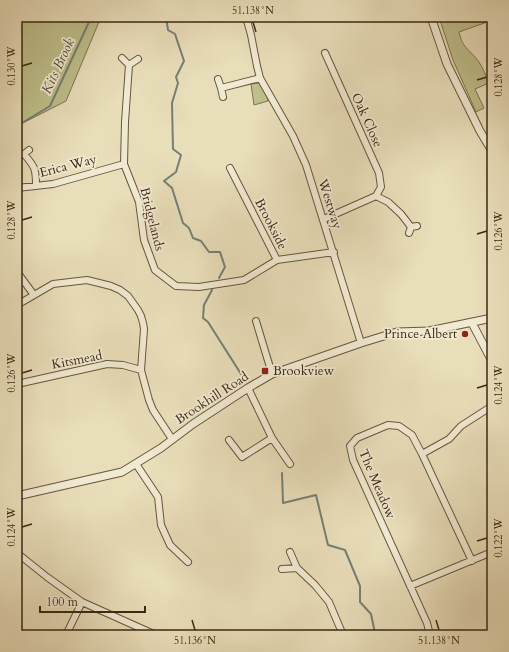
<svg xmlns="http://www.w3.org/2000/svg" width="509" height="652" font-family="Cardo,serif">
<style>
.green{fill:#bebf8b;stroke:#7e7350}
.lines{fill:none;stroke-linecap:round;stroke-linejoin:round}
.stream{stroke:#748075;stroke-width:2}
.minor-casing{stroke:#68553e;stroke-width:8}
.tertiary-casing{stroke:#68553e;stroke-width:9}
.minor{stroke:#f1ead2;stroke-width:6}
.tertiary{stroke:#f1ead2;stroke-width:7}
.ticks{fill:none;stroke:#3d2714;stroke-width:1.5}
.poi-dot{fill:#8f2418;stroke:#f1ead2;stroke-width:1.5}
.labels{text-anchor:middle;dominant-baseline:central;stroke-width:3.5;stroke-linejoin:round;paint-order:stroke}
.street-label{font-size:13px;fill:#3d2714;stroke:#f1ead2}
.poi-label{font-size:13px;fill:#3d2714;stroke:#f1ead2;text-anchor:end}
.water-label{font-size:14px;font-style:italic;fill:#544c3c;stroke:#f1ead2}
.neatline{fill:none;stroke:#3d2714;stroke-width:1.5}
.ticks-label{font-size:10px;text-anchor:middle;fill:#3d2714}
</style>
<rect width="100%" height="100%" fill="#e9deba"/>
<filter id="stains"><feTurbulence type="fractalNoise" baseFrequency=".005" numOctaves="4"/><feColorMatrix values="0 0 0 0 .2 0 0 0 0 .09 0 0 0 0 .02 0 0 0 .5 -.17"/></filter>
<radialGradient id="worn" r=".72"><stop offset=".6" stop-color="#630" stop-opacity="0"/><stop offset="1" stop-color="#630" stop-opacity=".3"/></radialGradient>
<path class="green" d="M 17,17 L 101,17 L 66,101 L 17,126 Z
M 439,17 L 492,17 L 492,24 L 490,21 L 459,32 C 463,50 470,49 479,62 C 483,68 486,76 489,83 L 475,89 L 484,108 L 476,112 L 453,60 Z
M 259,83 L 267,95 L 268,101 L 254,105 L 251,84 Z"/>
<g class="lines">
<path class="stream" d="M 166,17 L 168,30 L 175,34 L 184,61 L 176,77 L 178,83 L 172,103 L 173,149 L 181,155 L 176,172 L 164,181 L 172,188 L 183,223 L 189,228 L 193,238 L 201,241 L 209,252 L 220,252 L 225,267 L 219,278
M 17,126 L 50,106 L 89,22 L 113,17
M 212,290 L 204,305 L 203,318 L 208,322 L 241,374
M 282,473 L 283,503 L 316,495 L 328,545 L 345,550 L 360,586 L 360,602 L 371,614 L 375,633 L 377,635"/>
<defs>
<path id="minor" d="M 246,17 L 251,35 L 257,66 L 260,78 L 293,136 L 306,165 L 361,343
M 122,58 L 129,65 L 138,59
M 129,65 L 125,122 L 124,164 L 139,202 L 144,240 L 155,270 L 176,286 L 199,287 L 244,280 L 277,260
M 218,79 L 221,88 L 223,97
M 221,88 L 260,78
M 29,150 L 24,154 C 35,167 36,169 36,185
M 230,168 L 277,260 L 334,252
M 17,188 L 53,184 L 124,164
M 376,196 L 388,202 L 401,214 L 411,227
M 324,219 L 376,196 L 381,187 L 379,173 L 325,53
M 409,233 L 411,227 L 417,226
M 17,272 L 34,295
M 17,305 L 53,284 L 87,280 L 111,286 L 120,290 L 128,296 L 138,310 L 141,316 L 143,323 L 144,329 L 143,343 L 141,370 L 149,400 L 153,410 L 172,439
M 256,321 L 272,374
M 17,384 L 107,364 L 123,365 L 141,370
M 272,438 L 290,464
M 229,440 L 242,457 L 272,438 L 248,388
M 422,454 L 449,439 L 461,426 L 492,406
M 136,464 L 158,497 L 161,525 L 170,545 L 188,562
M 290,552 L 297,568 L 315,585 L 329,602 L 343,635
M 17,553 L 47,577 L 82,602 L 156,635
M 282,569 L 297,568
M 410,586 L 492,552
M 66,635 L 82,602
M 430,635 L 427,623 L 353,460 L 350,446 L 357,438 L 388,425 L 399,426 L 412,435 L 422,454 L 472,561"/>
<path id="tertiary" d="M 431,17 L 447,64 L 480,131 L 492,151
M 472,323 L 492,361
M 17,496 L 122,472 L 161,448 L 193,424 L 248,388 L 272,374 L 361,343 L 397,332 L 429,331 L 492,318"/>
</defs>
<use href="#minor" class="minor-casing"/>
<use href="#tertiary" class="tertiary-casing"/>
<use href="#minor" class="minor"/>
<use href="#tertiary" class="tertiary"/>
</g>
<path class="ticks" d="M 253,22 L 256,32M 22,66 L 32,63M 477,80 L 487,77M 22,220 L 32,217M 477,234 L 487,231M 22,373 L 32,370M 477,388 L 487,385M 22,527 L 32,524M 477,541 L 487,538M 192,620 L 195,630M 436,620 L 439,630"/>
<g class="poi-dot">
<circle cx="465" cy="334" r="4"/>
<rect x="261" y="367" width="8" height="8" rx="2"/>
</g>
<g class="labels">
<g class="street-label">
<text transform="translate(367 120) rotate(66)">Oak Close</text>
<text transform="translate(68 166) rotate(-14)">Erica Way</text>
<text transform="translate(330 204) rotate(72)">Westway</text>
<text transform="translate(152 219) rotate(76)">Bridgelands</text>
<text transform="translate(271 224) rotate(63)">Brookside</text>
<text transform="translate(77 360) rotate(-11)">Kitsmead</text>
<text transform="translate(212 398) rotate(-33)">Brookhill Road</text>
<text transform="translate(377 484) rotate(67)">The Meadow</text>
</g>
<g class="poi-label">
<text x="457" y="334">Prince Albert</text>
<text x="273" y="371" text-anchor="start">Brookview</text>
</g>
<g class="water-label">
<text transform="translate(58 66) rotate(-65)">Kits Brook</text>
</g>
</g>
<rect width="509" height="652" fill="none" stroke="#e9deba" stroke-width="44"/>
<path d="M40 606v6h105v-6" fill="none" stroke="#3d2714" stroke-width="2"/>
<text x="46" y="606" font-size="12" fill="#3d2714" stroke="#f1ead2" stroke-width="3" paint-order="stroke">100 m</text>
<rect x="22" y="22" width="465" height="608" class="neatline"/>
<g class="ticks-label">
<text x="253" y="14">51.138°N</text>
<text transform="translate(11 66) rotate(-90)" y="4">0.130°W</text>
<text transform="translate(498 77) rotate(-90)" y="4">0.128°W</text>
<text transform="translate(11 220) rotate(-90)" y="4">0.128°W</text>
<text transform="translate(498 231) rotate(-90)" y="4">0.126°W</text>
<text transform="translate(11 373) rotate(-90)" y="4">0.126°W</text>
<text transform="translate(498 385) rotate(-90)" y="4">0.124°W</text>
<text transform="translate(11 527) rotate(-90)" y="4">0.124°W</text>
<text transform="translate(498 538) rotate(-90)" y="4">0.122°W</text>
<text x="195" y="644">51.136°N</text>
<text x="439" y="644">51.138°N</text>
</g>
<rect width="100%" height="100%" filter="url(#stains)"/>
<rect width="100%" height="100%" fill="url(#worn)"/>
</svg>
